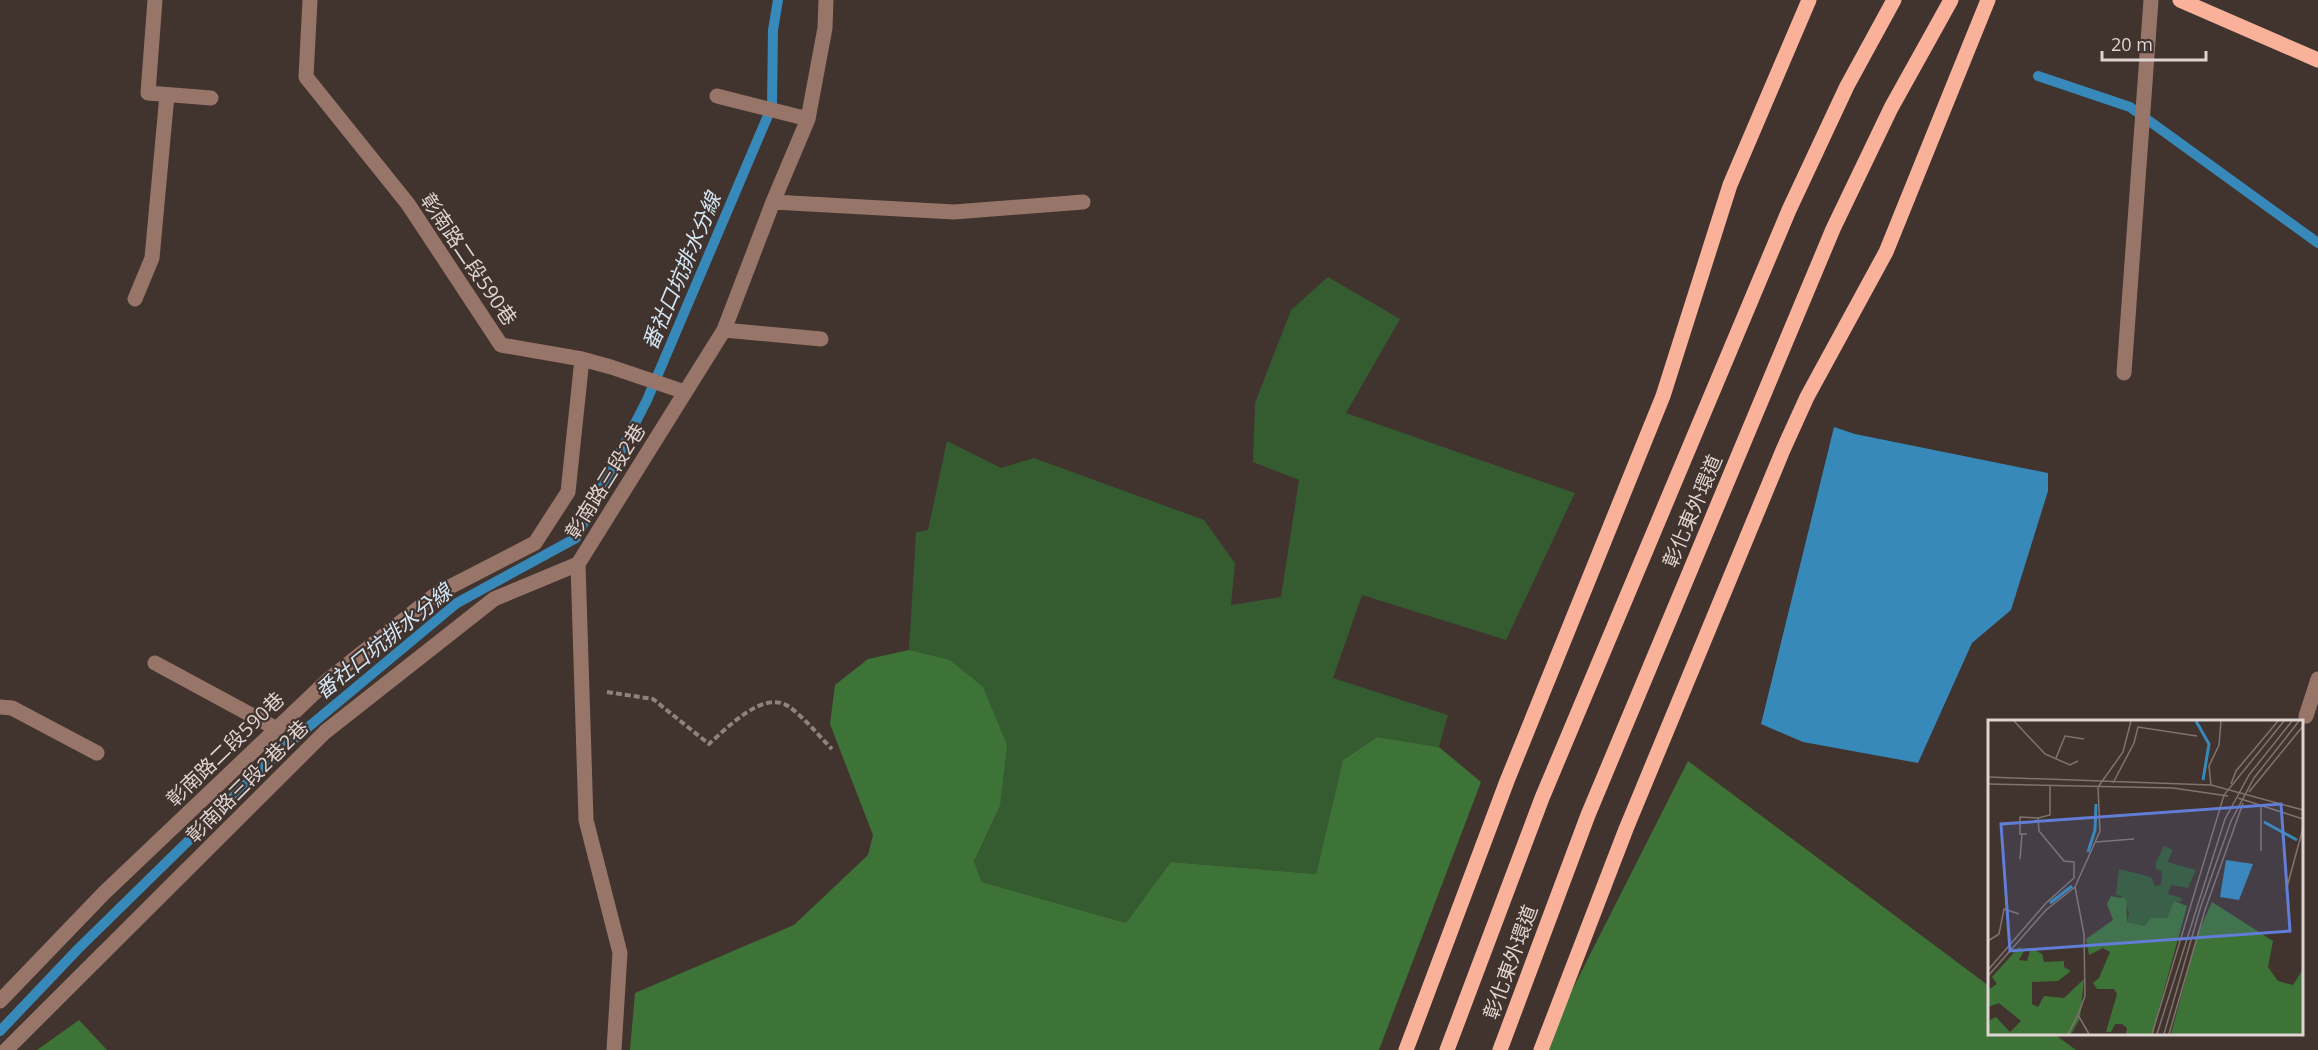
<svg xmlns="http://www.w3.org/2000/svg" width="2318" height="1050" font-family="'Open Sans','Noto Sans TC',sans-serif">
<style>
.green{fill:#355b31}
.forest{fill:#3d7337}
.water{fill:#3789b9}
.lines{fill:none;stroke-linecap:round;stroke-linejoin:round}
.stream{stroke:#3789b9;stroke-width:10}
.path{stroke:#8e827e;stroke-width:4;stroke-dasharray:6 3;stroke-linecap:butt}
.minor{stroke:#987569;stroke-width:15}
.major{stroke:#fab19a;stroke-width:15}
.labels{text-anchor:middle;dominant-baseline:central;stroke-width:4.5;stroke-linejoin:round;paint-order:stroke}
.street-label{font-size:20px;fill:#ded4d1;stroke:#41332e}
.water-label{font-size:21px;font-style:italic;fill:#d3e6f4;stroke:#41332e}
.inset-river{fill:none;stroke:#3789b9;stroke-width:3}
.inset-road{fill:none;stroke:#80736f;stroke-width:1.5}
.view{fill:#617dd6;fill-opacity:0.15;stroke:#617dd6;stroke-width:3}
.inset-edge{fill:none;stroke:#ded4d1;stroke-width:3}
</style>
<rect width="100%" height="100%" fill="#41332e"/>
<path class="green" d="M 1328,277 L 1400,319 L 1346,413 L 1575,493 L 1506,640 L 1362,595 L 1333,678 L 1448,715 L 1439,747 L 1377,737 L 1343,760 L 1316,874 L 1172,862 L 1126,923 L 982,882 L 974,863 L 1000,806 L 909,650 L 916,532 L 928,530 L 947,441 L 1001,468 L 1034,458 L 1204,520 L 1235,563 L 1231,605 L 1281,597 L 1299,480 L 1253,462 L 1255,403 L 1291,310 Z"/>
<path class="forest" d="M 909,650 L 950,660 L 983,687 L 1007,745 L 1000,806 L 974,862 L 982,882 L 1126,923 L 1171,862 L 1316,874 L 1343,760 L 1377,737 L 1439,747 L 1481,782 L 1379,1050 L 630,1050 L 635,993 L 794,925 L 868,855 L 873,835 L 830,724 L 835,685 L 868,659 Z
M 1688,761 L 1989,986 L 1990,1034 L 2054,1034 L 2076,1050 L 1548,1050 L 1562,1010 Z
M 79,1020 L 107,1050 L 37,1050 Z"/>
<path class="water" d="M 1834,427 L 1855,434 L 2048,473 L 2048,491 L 2011,610 L 1972,643 L 1918,763 L 1803,742 L 1761,724 Z"/>
<g class="lines">
<path class="stream" d="M 2038,76 L 2130,107 L 2318,243
M 0,1031 L 78,949 L 282,749 L 457,603 L 576,538 L 647,400 L 772,106 L 773,30 L 778,0"/>
<path class="path" d="M 607,692 L 653,699 L 709,744 C 727,728 763,690 788,706 C 804,717 818,735 832,749"/>
<path class="minor" d="M 155,0 L 148,93 L 211,98
M 717,96 L 808,119
M 773,202 L 954,212 L 1083,202
M 135,299 L 152,258 L 167,95
M 724,330 L 821,339
M 582,359 L 611,367 L 685,392
M 2124,373 L 2151,0
M 155,663 L 277,729
M 0,707 L 12,708 L 97,753
M 2306,716 L 2318,679
M 0,1001 L 104,893 L 329,679 L 436,594 L 535,543 L 568,492 L 582,359 L 501,345 L 408,204 L 306,77 L 310,0
M 6,1050 L 325,732 L 494,599 L 578,564
M 614,1050 L 620,953 L 586,820 L 578,564 L 724,330 L 773,202 L 808,119 L 825,28 L 826,0"/>
<path class="major" d="M 2180,0 L 2318,60
M 1406,1050 L 1507,781 L 1663,396 L 1730,185 L 1809,0
M 1447,1050 L 1542,798 L 1789,210 L 1847,86 L 1894,0
M 1500,1050 L 1588,815 L 1833,229 L 1891,108 L 1951,0
M 1541,1050 L 1626,829 L 1783,450 L 1807,397 L 1886,252 L 1988,0"/>
</g>
<g class="labels">
<g class="street-label">
<text transform="translate(469 259) rotate(56)">彰南路二段590巷</text>
<text transform="translate(605 481) rotate(-58)">彰南路三段2巷</text>
<text transform="translate(1692 511) rotate(-67)">彰化東外環道</text>
<text transform="translate(225 749) rotate(-44)">彰南路二段590巷</text>
<text transform="translate(247 781) rotate(-45)">彰南路三段2巷2巷</text>
<text transform="translate(1510 962) rotate(-70)">彰化東外環道</text>
</g>
<g class="water-label">
<text transform="translate(681 271) rotate(-67)">番社口坑排水分線</text>
<text transform="translate(383 641) rotate(-39)">番社口坑排水分線</text>
</g>
</g>
<g transform="translate(1988 720)">
<rect width="315" height="315" fill="#41332e"/>
<path d="M 176,126 L 185,130 L 179,142 L 208,150 L 200,168 L 183,165 L 180,174 L 194,178 L 193,182 L 186,181 L 179,198 L 162,198 L 157,206 L 139,202 L 141,193 L 133,176 L 128,175 L 131,149 L 163,157 L 167,166 L 173,165 L 174,151 L 168,149 L 168,142 Z" fill="#355b31"/>
<path d="M 123,176 L 138,179 L 139,202 L 157,206 L 162,198 L 179,198 L 186,181 L 199,186 L 164,314 L 138,314 L 139,308 L 134,304 L 127,304 L 123,312 L 118,312 L 129,274 L 126,269 L 109,269 L 105,263 L 111,258 L 122,232 L 115,228 L 101,235 L 98,219 L 125,200 L 119,184 ZM 224,182 L 285,221 L 280,247 L 290,261 L 305,265 L 315,249 L 315,314 L 183,314 L 210,213 ZM 31,227 L 36,231 L 31,240 L 39,241 L 43,228 L 54,234 L 56,242 L 76,241 L 76,247 L 83,251 L 70,261 L 44,262 L 44,284 L 50,287 L 56,276 L 76,278 L 96,259 L 92,298 L 83,314 L 0,314 L 2,300 L 8,297 L 22,312 L 33,301 L 11,283 L 0,287 L 0,270 L 9,264 L 4,257 Z" fill="#3d7337"/>
<path d="M 238,140 L 265,144 L 251,180 L 232,177 Z" fill="#3789b9"/>
<path class="inset-river" d="M 208,1 L 221,24 L 215,60M 276,102 L 309,120M 100,132 L 107,110 L 108,84M 62,183 L 84,166"/>
<path class="inset-road" d="M 26,1 L 57,34 L 82,45 L 90,41M 68,38 L 77,16 L 96,19M 0,57 L 223,65 L 315,90M 125,63 L 146,23 L 150,7 L 209,16M 0,64 L 185,68 L 240,76M 243,64 L 248,51 L 290,1M 223,65 L 221,46 L 231,25 L 233,1M 261,72 L 315,6M 250,78 L 315,99M 39,114 L 32,114 L 32,97 L 50,98M 108,122 L 146,119M 273,131 L 273,84M 32,139 L 34,114M 298,171 L 315,108M 0,221 L 11,214 L 16,189 L 31,194M 0,250 L 58,183 L 86,158 L 86,142 L 76,141 L 51,111 L 50,98 L 62,95 L 62,66M 0,256 L 58,190 L 87,167M 80,314 L 90,295M 101,314 L 90,295 L 97,276 L 96,214 L 87,167 L 112,111 L 110,67 L 135,32 L 143,1M 164,314 L 236,75 L 296,1M 169,314 L 237,99 L 261,55 L 304,1M 176,314 L 212,189 L 243,101 L 266,58 L 311,1M 181,314 L 217,190 L 255,83"/>
<path class="view" d="M 293,84 L 302,211 L 22,231 L 13,104 Z"/>
<rect width="315" height="315" class="inset-edge"/>
</g>
<path d="M2102 51v9h104v-9" fill="none" stroke="#ded4d1" stroke-width="3"/>
<text x="2111" y="51" font-size="18" fill="#ded4d1" stroke="#41332e" stroke-width="4.5" paint-order="stroke">20 m</text>
</svg>
